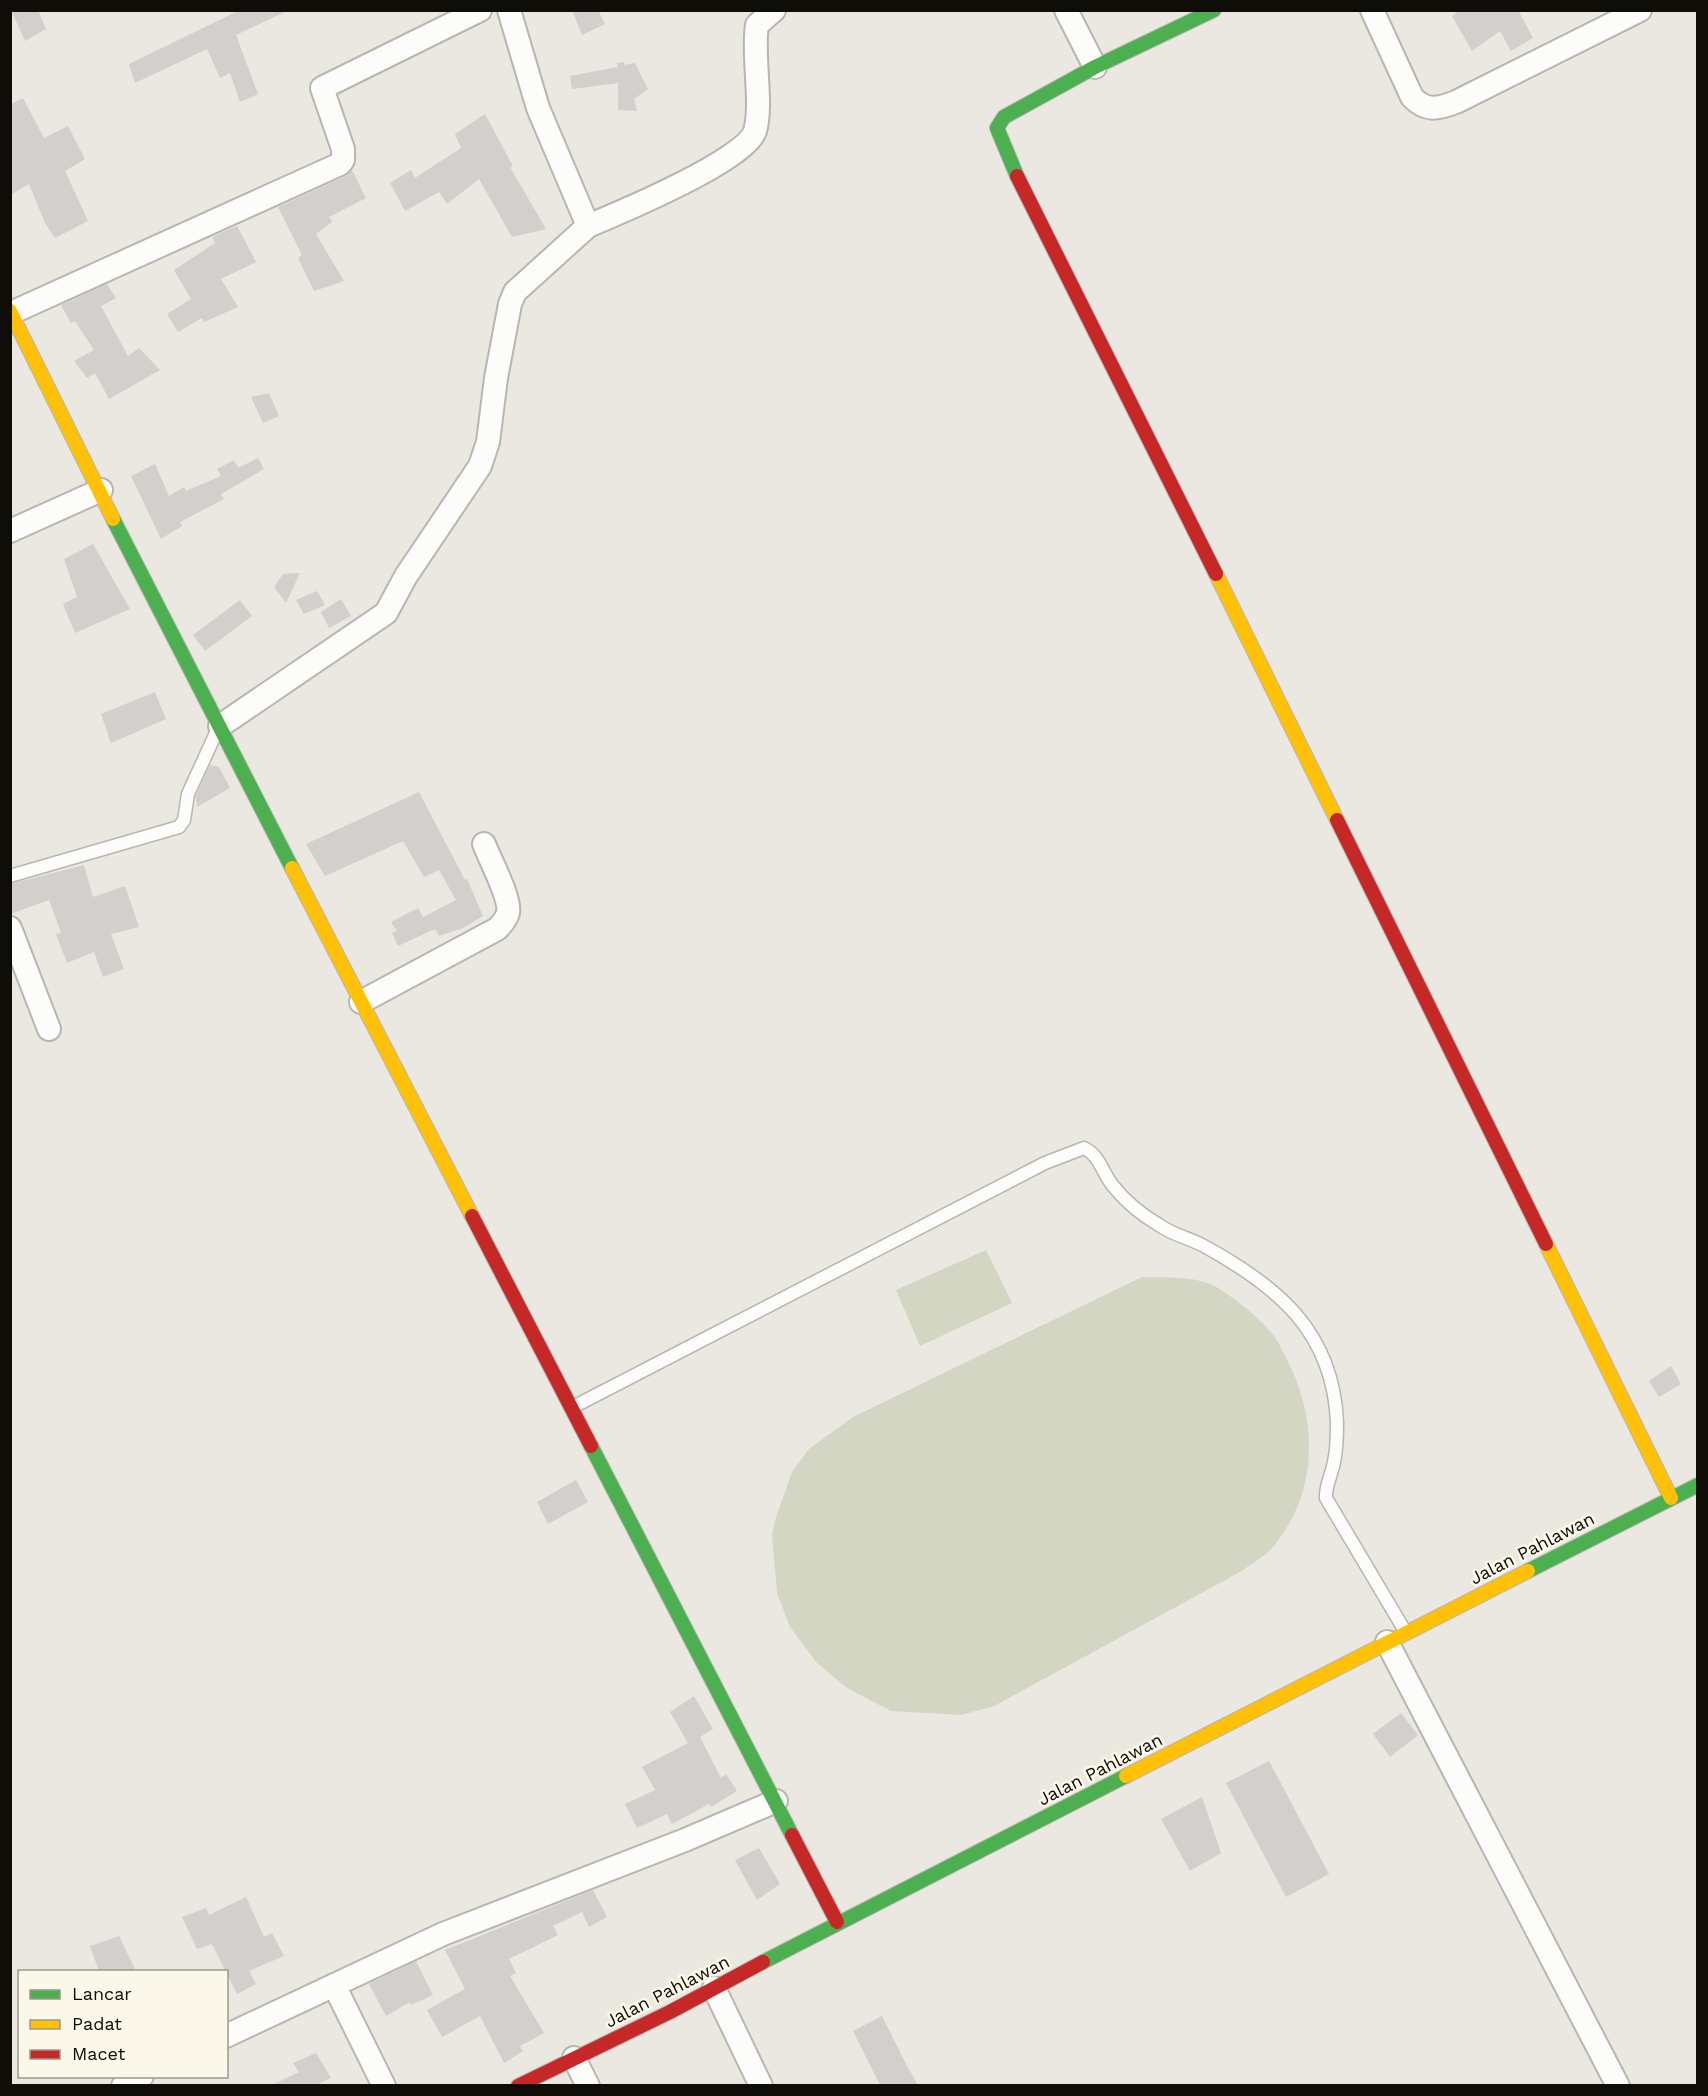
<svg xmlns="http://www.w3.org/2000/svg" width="1708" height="2096" font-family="'Work Sans',sans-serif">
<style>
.green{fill:#d3d6c3}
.building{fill:#d2cfcc}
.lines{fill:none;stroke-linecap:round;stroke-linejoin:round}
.lane-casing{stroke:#b8b6b0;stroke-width:15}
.street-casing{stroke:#b8b6b0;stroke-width:26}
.fast-casing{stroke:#b8b6b0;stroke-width:16}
.slow-casing{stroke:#b8b6b0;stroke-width:16}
.jam-casing{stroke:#b8b6b0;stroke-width:16}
.lane{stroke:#fcfcfa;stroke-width:12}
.street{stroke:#fcfcfa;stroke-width:22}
.fast{stroke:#4caf50;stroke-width:14}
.slow{stroke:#ffc107;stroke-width:14}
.jam{stroke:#c62828;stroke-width:14}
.labels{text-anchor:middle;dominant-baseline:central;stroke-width:5;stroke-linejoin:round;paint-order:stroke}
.street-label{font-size:18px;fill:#0e0d08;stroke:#fbf7e9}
</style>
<rect width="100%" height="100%" fill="#eae8e0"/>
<path class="green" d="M 986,1250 L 1012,1303 L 920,1346 L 896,1290 Z
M 1142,1277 C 1166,1278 1197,1275 1218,1288 C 1236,1299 1261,1319 1274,1336 C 1279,1343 1283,1352 1287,1360 C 1319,1421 1318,1496 1271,1549 C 1263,1557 1251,1564 1242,1571 L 994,1706 L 961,1715 L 891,1711 L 847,1688 L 817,1663 L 790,1627 L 777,1593 L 772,1534 L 776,1517 L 792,1472 L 809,1449 L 853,1417 Z"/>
<path class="building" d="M 11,10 L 38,10 L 46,29 L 25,41 Z
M 240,10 L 289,10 L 236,35 L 258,94 L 240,102 L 230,73 L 220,78 L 207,49 L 135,83 L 129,64 Z
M 572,10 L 598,10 L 605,24 L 582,35 Z
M 1460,10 L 1518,10 L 1533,38 L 1511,51 L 1500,31 L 1472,51 L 1452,16 Z
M 624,62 L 625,65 L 635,63 L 648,89 L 634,99 L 637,111 L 618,110 L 618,83 L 572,89 L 570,76 L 618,67 L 617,63 Z
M 23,98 L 44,138 L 68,126 L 85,159 L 65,171 L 88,221 L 55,238 L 45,223 L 29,184 L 10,195 L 10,105 Z
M 485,114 L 513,166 L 510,167 L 546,229 L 512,237 L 479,179 L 447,204 L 439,192 L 405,211 L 390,183 L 411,170 L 415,178 L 461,148 L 455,134 Z
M 352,170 L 366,198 L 329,217 L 332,222 L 316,234 L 344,281 L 314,291 L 298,258 L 302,255 L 278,207 L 346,176 Z
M 237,226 L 256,262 L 221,279 L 238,307 L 204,322 L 202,318 L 178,332 L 167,314 L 191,299 L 174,270 L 215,243 L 212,237 Z
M 107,284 L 116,298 L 101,306 L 128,356 L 139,348 L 160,370 L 109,399 L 95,373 L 87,378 L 74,361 L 94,350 L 75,321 L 71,323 L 61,305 Z
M 269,393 L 279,416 L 263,423 L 251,397 Z
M 258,458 L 264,469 L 221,494 L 224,499 L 180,522 L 182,526 L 161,539 L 131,476 L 155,464 L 169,496 L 184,487 L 186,491 L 221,476 L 217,469 L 234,460 L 238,468 Z
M 93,544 L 130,609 L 75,633 L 63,604 L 77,597 L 64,559 Z
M 300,573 L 286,603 L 274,587 L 283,574 Z
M 317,591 L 325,605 L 304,614 L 296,600 Z
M 341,599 L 351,616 L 329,628 L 321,612 Z
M 240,600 L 252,616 L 205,651 L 193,635 Z
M 155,692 L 166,719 L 111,743 L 101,714 Z
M 210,765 L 219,767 L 230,788 L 197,807 L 196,796 Z
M 419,792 L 465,880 L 467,879 L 483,916 L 463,928 L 439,936 L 435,929 L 398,946 L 392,933 L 397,931 L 391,922 L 418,908 L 423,917 L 456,900 L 439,870 L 424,877 L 403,841 L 325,876 L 306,844 Z
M 84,865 L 93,897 L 125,886 L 139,927 L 111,934 L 124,969 L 103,977 L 94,952 L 67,963 L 56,934 L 61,933 L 49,900 L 10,914 L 10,884 Z
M 1671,1366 L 1681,1384 L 1659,1397 L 1649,1381 Z
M 576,1480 L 588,1502 L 548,1524 L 537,1502 Z
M 694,1696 L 713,1729 L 700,1737 L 721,1778 L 726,1774 L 737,1791 L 711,1807 L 709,1804 L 672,1824 L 667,1814 L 637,1828 L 625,1804 L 655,1790 L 642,1767 L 688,1743 L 670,1712 Z
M 1401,1713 L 1418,1735 L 1390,1757 L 1373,1734 Z
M 1269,1761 L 1329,1874 L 1286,1897 L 1226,1783 Z
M 1202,1797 L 1221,1853 L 1190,1871 L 1161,1819 Z
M 759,1848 L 780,1884 L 757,1900 L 735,1860 Z
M 593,1890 L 607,1917 L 589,1927 L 582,1912 L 553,1926 L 558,1935 L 509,1959 L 516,1973 L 510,1976 L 544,2033 L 520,2046 L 523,2051 L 504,2063 L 480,2016 L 442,2037 L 427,2010 L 465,1989 L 445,1950 Z
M 246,1897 L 264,1937 L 272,1933 L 284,1956 L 249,1971 L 256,1984 L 237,1994 L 212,1944 L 197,1949 L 182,1917 L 206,1908 L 209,1915 Z
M 119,1936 L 136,1971 L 99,1971 L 90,1946 Z
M 416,1961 L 433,1995 L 411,2005 L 410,2002 L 386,2016 L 369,1984 Z
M 882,2016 L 907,2066 L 918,2085 L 880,2085 L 853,2031 Z
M 316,2053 L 331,2078 L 316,2085 L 272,2085 L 299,2072 L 293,2063 Z"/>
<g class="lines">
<defs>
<path id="lane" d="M 10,876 L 179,827 L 184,820 L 188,794 L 216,733
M 573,1407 L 1045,1163 L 1084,1148 C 1100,1155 1103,1175 1114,1187 C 1126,1202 1142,1215 1159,1225 C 1173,1235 1189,1238 1204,1246 C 1277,1286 1333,1331 1337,1422 C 1337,1435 1337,1449 1334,1462 C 1332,1474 1325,1486 1326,1498 L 1405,1631"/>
<path id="street" d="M 1066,10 L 1095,67
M 1372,10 L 1412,97 C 1426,112 1438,109 1456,102 L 1640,10
M 588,226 C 619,213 746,160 755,131 C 763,104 752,55 757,25 L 774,10
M 11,313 L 340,164 L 343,160 L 343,149 L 322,88 L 480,10
M 10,531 L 101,490
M 220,726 L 386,613 L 406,576 L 480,466 L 488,442 L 496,378 L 510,304 L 515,292 L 588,226 L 538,108 L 509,10
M 10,928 L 49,1029
M 361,1002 L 497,929 C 501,925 506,920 508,913 C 511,898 490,860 484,844
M 1387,1642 L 1618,2086
M 334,1985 L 384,2086
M 714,1988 L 761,2086
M 226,2036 L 443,1934 L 685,1840 L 776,1801
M 574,2058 L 588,2086
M 123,2086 L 142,2076"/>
<path id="fast" d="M 1017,176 L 997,128 L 1004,117 L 1095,67 L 1214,10
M 113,519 L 292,868
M 591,1446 L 792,1835
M 1528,1571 L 1698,1485
M 763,1962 L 1126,1776"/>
<path id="slow" d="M 10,311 L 113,519
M 1216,574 L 1337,820
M 292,868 L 472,1216
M 1546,1244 L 1671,1498
M 1126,1776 L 1528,1571"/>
<path id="jam" d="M 1017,176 L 1216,574
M 1337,820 L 1546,1244
M 472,1216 L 591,1446
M 792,1835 L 837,1922
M 518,2086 L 670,2012 L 763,1962"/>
</defs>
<use href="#lane" class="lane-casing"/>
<use href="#street" class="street-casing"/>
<use href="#fast" class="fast-casing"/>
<use href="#slow" class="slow-casing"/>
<use href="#jam" class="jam-casing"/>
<use href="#lane" class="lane"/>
<use href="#street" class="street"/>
<use href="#fast" class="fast"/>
<use href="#slow" class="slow"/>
<use href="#jam" class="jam"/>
</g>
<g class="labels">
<g class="street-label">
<text transform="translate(1532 1548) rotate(-27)">Jalan Pahlawan</text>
<text transform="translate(1100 1769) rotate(-27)">Jalan Pahlawan</text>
<text transform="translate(667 1991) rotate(-27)">Jalan Pahlawan</text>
</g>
</g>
<rect width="1708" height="2096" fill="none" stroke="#0e0d08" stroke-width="24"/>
<rect x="18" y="1970" width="210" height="108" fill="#fbf7e9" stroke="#9c998f" stroke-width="1.5"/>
<rect x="30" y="1990" width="30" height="9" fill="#4caf50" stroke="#9c998f" stroke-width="1.5"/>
<text x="72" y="2000" font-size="18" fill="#0e0d08">Lancar</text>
<rect x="30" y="2020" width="30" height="9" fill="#ffc107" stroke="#9c998f" stroke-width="1.5"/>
<text x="72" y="2030" font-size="18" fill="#0e0d08">Padat</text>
<rect x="30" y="2050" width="30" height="9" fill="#c62828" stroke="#9c998f" stroke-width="1.5"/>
<text x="72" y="2060" font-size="18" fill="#0e0d08">Macet</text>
</svg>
